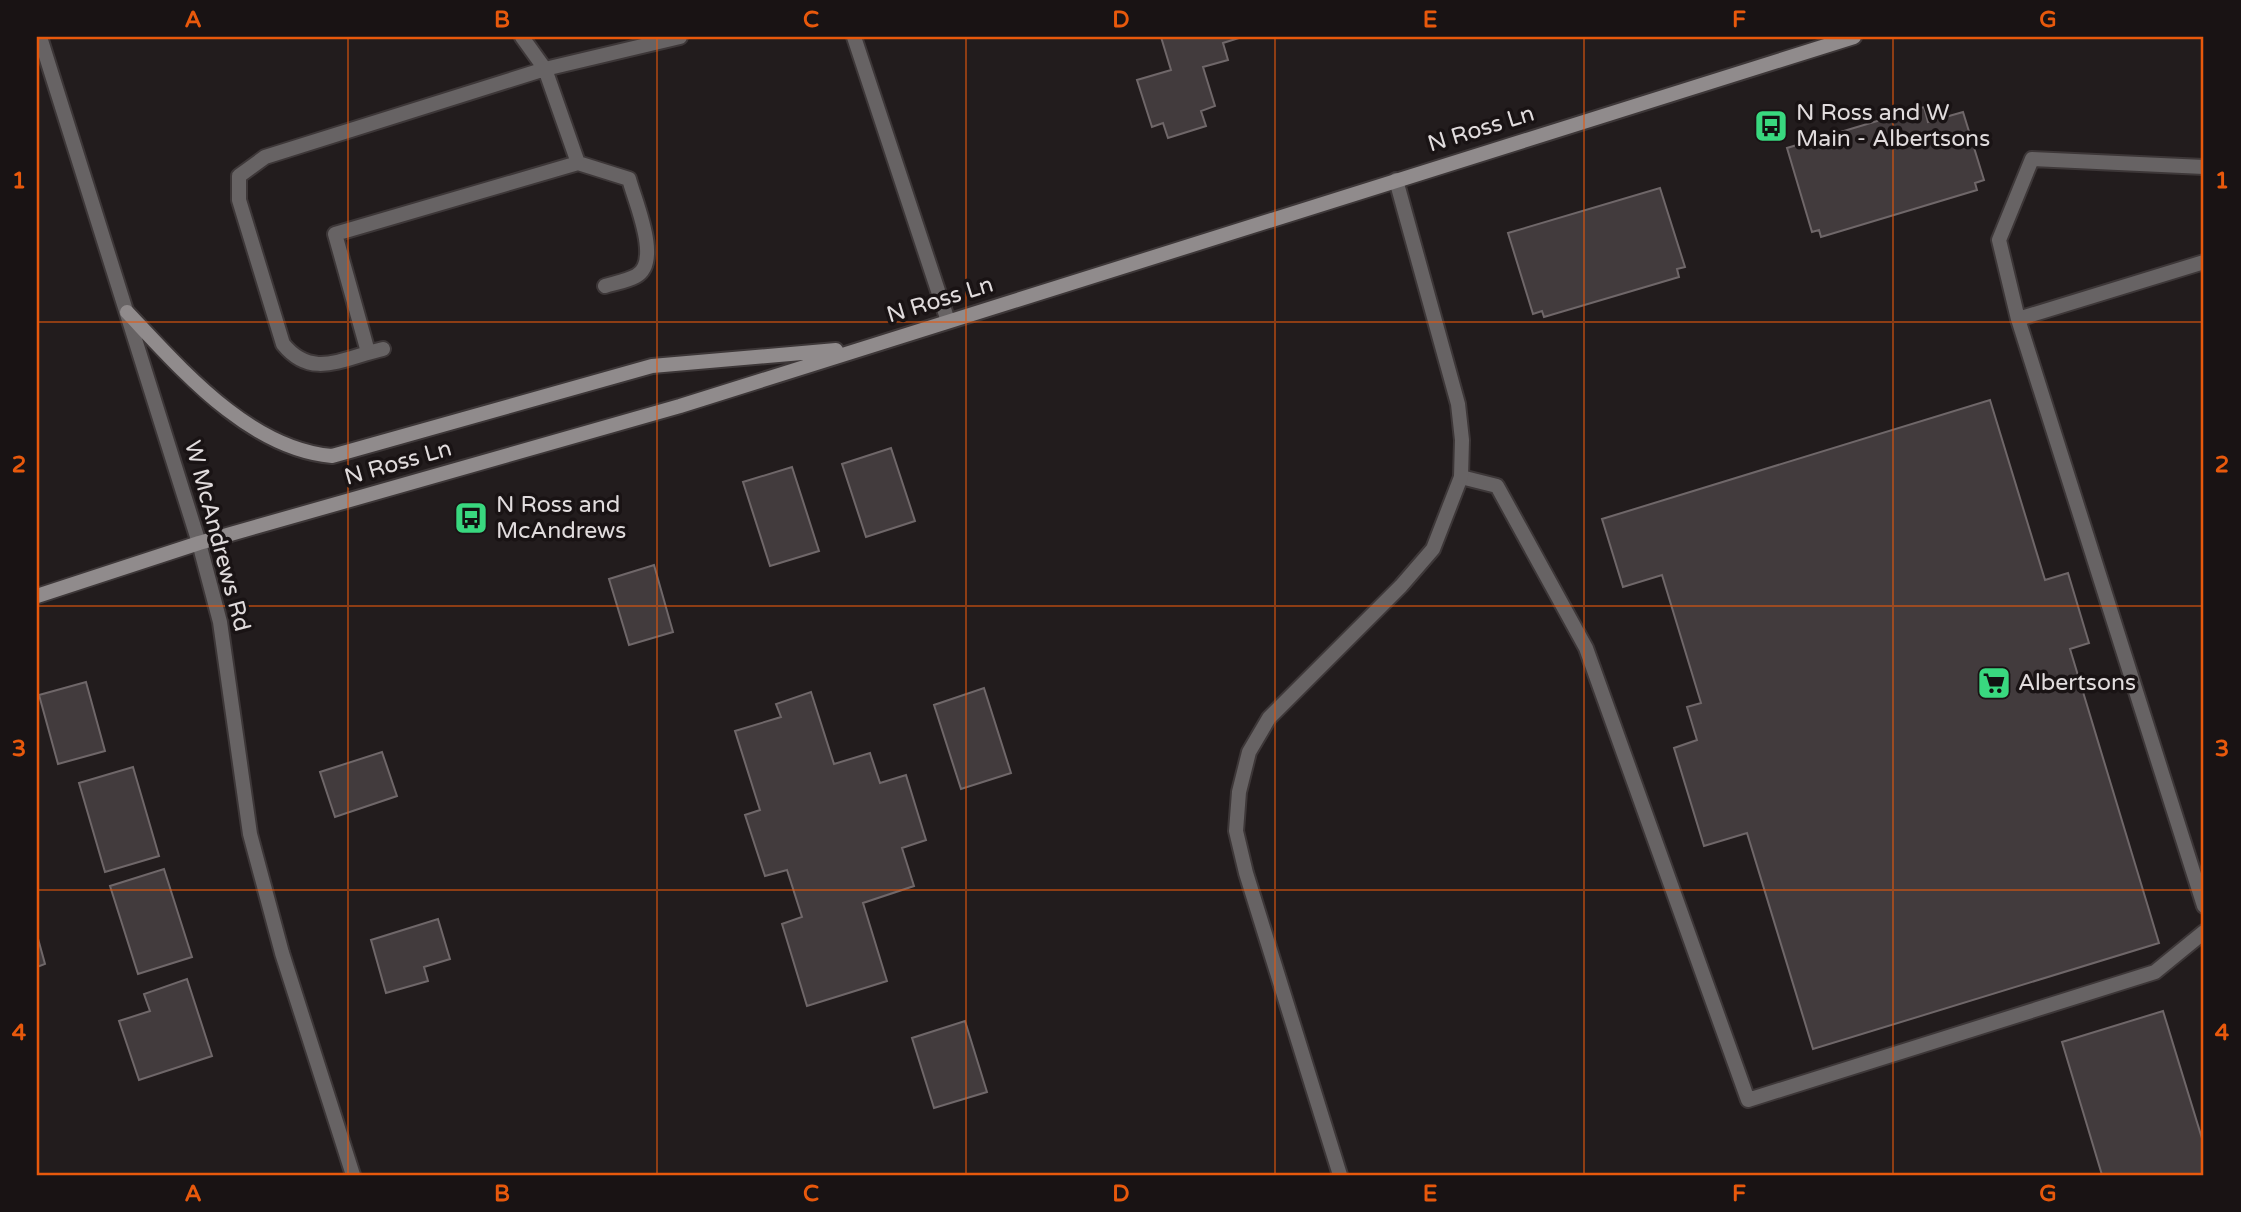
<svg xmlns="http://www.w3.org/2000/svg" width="2241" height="1212" font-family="'Varela Round',sans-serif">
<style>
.building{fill:#423b3d;stroke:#6f6769;stroke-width:2}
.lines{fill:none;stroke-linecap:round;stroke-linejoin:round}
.service-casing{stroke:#3d3738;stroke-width:18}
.minor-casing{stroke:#3d3738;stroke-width:18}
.tertiary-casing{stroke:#3d3738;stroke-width:18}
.secondary-casing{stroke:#3d3738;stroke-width:18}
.service{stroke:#676364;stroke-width:14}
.minor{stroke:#676364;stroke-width:14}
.tertiary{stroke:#676364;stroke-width:14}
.secondary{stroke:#908b8c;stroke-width:14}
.grid{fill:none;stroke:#e8590c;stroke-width:2;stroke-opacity:0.55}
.labels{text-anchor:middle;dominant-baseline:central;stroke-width:7;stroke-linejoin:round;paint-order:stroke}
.poi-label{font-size:23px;fill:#e1dcdd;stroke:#191314;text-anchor:start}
.street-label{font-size:23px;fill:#e1dcdd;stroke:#191314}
.neatline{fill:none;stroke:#e8590c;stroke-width:2.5}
.grid-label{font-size:23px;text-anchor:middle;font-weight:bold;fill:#e8590c}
</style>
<rect width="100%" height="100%" fill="#221c1d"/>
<path class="building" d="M 1161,37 L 1242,37 L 1223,43 L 1228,60 L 1203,67 L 1215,106 L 1201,111 L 1206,126 L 1168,138 L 1163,123 L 1152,127 L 1137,80 L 1171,70 Z
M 1924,107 L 1928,122 L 1963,112 L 1984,180 L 1975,183 L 1977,190 L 1821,237 L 1819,230 L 1812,232 L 1787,148 Z
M 1660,188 L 1685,267 L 1677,269 L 1679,277 L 1544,317 L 1542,311 L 1533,314 L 1508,233 Z
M 1990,400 L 2045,580 L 2068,573 L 2089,643 L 2070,649 L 2159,943 L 1813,1049 L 1747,833 L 1704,846 L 1674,748 L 1697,740 L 1687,707 L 1701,703 L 1662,575 L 1623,587 L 1602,519 Z
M 891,448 L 915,521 L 866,537 L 842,464 Z
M 792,467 L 819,551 L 770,566 L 743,482 Z
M 654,565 L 673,632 L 629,645 L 609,579 Z
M 86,682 L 105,751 L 58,764 L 39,695 Z
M 984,688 L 1011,773 L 961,789 L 934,705 Z
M 811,692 L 834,764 L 870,753 L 880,783 L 906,775 L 926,840 L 902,848 L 914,886 L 863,903 L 887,981 L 807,1006 L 782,924 L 802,917 L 787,870 L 765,876 L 745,815 L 760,810 L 735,731 L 781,717 L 776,704 Z
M 382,752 L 397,796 L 335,817 L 320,772 Z
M 133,767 L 159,856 L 105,872 L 79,783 Z
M 164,869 L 192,957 L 138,974 L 110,886 Z
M 438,919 L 450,959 L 424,967 L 428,981 L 386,993 L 371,940 Z
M 37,935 L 45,964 L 37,967 Z
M 187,979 L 212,1056 L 139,1080 L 119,1021 L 150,1011 L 144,994 Z
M 2163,1011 L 2204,1145 L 2204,1175 L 2102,1175 L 2062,1042 Z
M 965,1021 L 987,1092 L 934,1108 L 912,1038 Z"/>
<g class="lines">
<defs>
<path id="service" d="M 522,37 L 545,69 L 680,37
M 854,37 L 948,321
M 2204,167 L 2032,159 L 1999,240 L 2018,319 L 2204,906
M 2018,319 L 2204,262
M 383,349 C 343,358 312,380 283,344 L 239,200 L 239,176 L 265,157 L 545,69 L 578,163
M 368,352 L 335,234 L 578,163 L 629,179 C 635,202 662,262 636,276 C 627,281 615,283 605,286
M 1461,477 L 1497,486 L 1586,648 L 1748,1100 L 2155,972 L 2204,932"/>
<path id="minor" d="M 199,543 L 220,622 L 250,834 L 282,953 L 353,1175
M 1340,1175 L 1246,873 L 1236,831 L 1239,792 L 1249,752 L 1269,718 L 1401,586 L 1433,549 L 1461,477 L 1462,440 L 1458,404 L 1396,180"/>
<path id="tertiary" d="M 40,37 L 199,543"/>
<path id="secondary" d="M 127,312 C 181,369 249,449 332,456 L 652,366 L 836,350
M 37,596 L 199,543 L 680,406 L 1854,37"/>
</defs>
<use href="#service" class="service-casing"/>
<use href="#minor" class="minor-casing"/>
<use href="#tertiary" class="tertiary-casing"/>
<use href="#secondary" class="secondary-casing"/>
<use href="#service" class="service"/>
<use href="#minor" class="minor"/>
<use href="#tertiary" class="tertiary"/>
<use href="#secondary" class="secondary"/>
</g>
<path class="grid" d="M 348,37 L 348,1175M 657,37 L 657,1175M 966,37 L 966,1175M 1275,37 L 1275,1175M 1584,37 L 1584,1175M 1893,37 L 1893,1175M 37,322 L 2204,322M 37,606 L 2204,606M 37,890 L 2204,890"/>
<defs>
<symbol id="bus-square" viewBox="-11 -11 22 22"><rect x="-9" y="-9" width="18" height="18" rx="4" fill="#39d87f" stroke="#191314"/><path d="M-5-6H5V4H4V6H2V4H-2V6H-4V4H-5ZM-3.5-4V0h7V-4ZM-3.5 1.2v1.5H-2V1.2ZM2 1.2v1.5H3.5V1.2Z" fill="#111"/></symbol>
<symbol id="supermarket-square" viewBox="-11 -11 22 22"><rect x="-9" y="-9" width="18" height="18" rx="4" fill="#39d87f" stroke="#191314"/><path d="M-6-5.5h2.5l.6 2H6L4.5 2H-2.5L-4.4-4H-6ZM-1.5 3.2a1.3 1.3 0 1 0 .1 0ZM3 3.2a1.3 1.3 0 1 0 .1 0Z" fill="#111"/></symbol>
</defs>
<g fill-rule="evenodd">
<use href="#bus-square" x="1752" y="107" width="38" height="38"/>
<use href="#bus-square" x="452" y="499" width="38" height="38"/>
<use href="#supermarket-square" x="1975" y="664" width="38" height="38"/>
</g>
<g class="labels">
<g class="poi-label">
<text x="1796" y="113">N Ross and W<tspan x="1796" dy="26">Main - Albertsons</tspan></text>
<text x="496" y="505">N Ross and<tspan x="496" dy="26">McAndrews</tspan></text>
<text x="2018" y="683">Albertsons</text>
</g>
<g class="street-label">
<text transform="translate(1481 129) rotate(-17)">N Ross Ln</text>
<text transform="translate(940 300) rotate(-17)">N Ross Ln</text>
<text transform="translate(398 463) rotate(-16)">N Ross Ln</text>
<text transform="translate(217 536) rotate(75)">W McAndrews Rd</text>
</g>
</g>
<rect width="2241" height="1212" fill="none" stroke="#191314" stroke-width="77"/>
<rect x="38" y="38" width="2164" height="1136" class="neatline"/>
<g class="grid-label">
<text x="193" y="27">A</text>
<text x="502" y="27">B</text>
<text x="811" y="27">C</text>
<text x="1121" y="27">D</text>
<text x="1430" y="27">E</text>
<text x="1739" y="27">F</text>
<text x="2048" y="27">G</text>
<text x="19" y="188">1</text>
<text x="2222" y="188">1</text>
<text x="19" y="472">2</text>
<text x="2222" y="472">2</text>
<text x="19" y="756">3</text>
<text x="2222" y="756">3</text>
<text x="19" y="1040">4</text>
<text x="2222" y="1040">4</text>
<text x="193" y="1201">A</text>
<text x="502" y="1201">B</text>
<text x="811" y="1201">C</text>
<text x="1121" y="1201">D</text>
<text x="1430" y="1201">E</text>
<text x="1739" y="1201">F</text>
<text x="2048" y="1201">G</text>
</g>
</svg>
